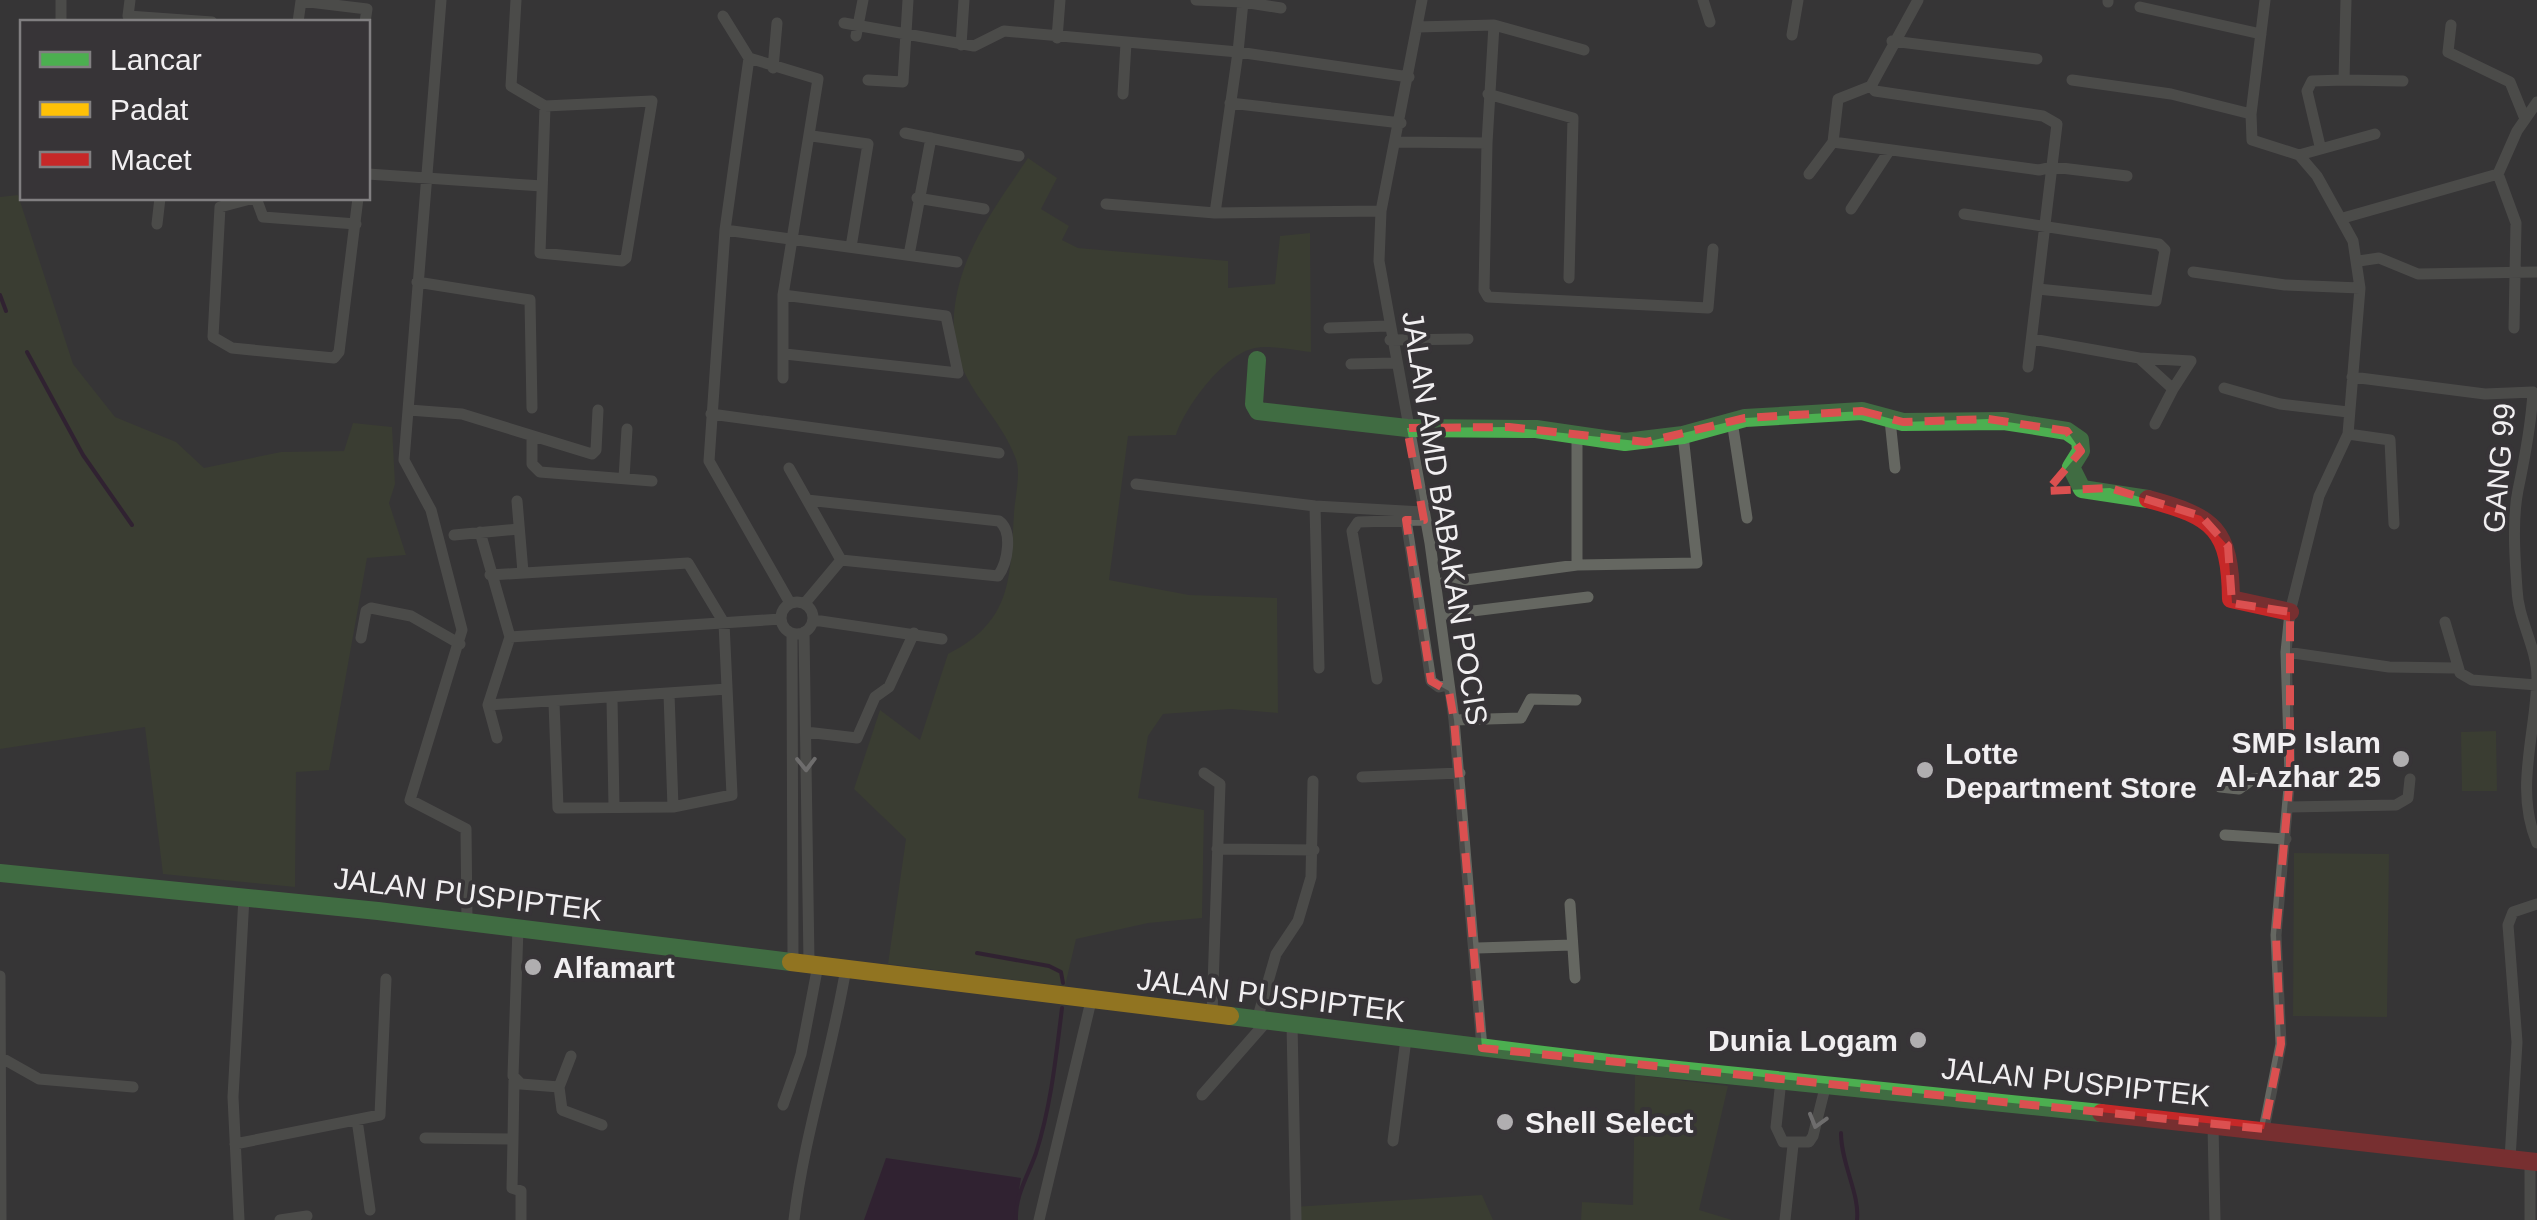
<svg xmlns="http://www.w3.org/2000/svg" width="2537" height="1220" font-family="Helvetica,sans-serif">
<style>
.green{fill:#3e472d}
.water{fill:#290c2b}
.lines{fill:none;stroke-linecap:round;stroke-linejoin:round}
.stream{stroke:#290c2b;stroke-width:4}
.street{stroke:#656761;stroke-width:11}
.fast{stroke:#4caf50;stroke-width:18}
.slow{stroke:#ffc107;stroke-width:18}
.jam{stroke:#c62828;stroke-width:18}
.oneway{stroke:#b2b2b0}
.marked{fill:none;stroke:#db5050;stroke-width:8;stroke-dasharray:20 12;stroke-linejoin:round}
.poi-dot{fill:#b0aeb0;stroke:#373437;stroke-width:4}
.labels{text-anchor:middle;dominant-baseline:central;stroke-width:8;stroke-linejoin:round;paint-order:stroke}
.street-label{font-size:30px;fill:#f1eff1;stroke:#373437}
.poi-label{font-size:30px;font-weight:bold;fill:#f1eff1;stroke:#373437;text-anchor:start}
</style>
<rect width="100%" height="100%" fill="#363536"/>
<path class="green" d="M 1028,158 L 1057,178 L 1041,209 L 1069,226 L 1062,240 L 1078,248 L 1228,261 L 1228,288 L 1275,284 L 1280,236 L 1310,233 L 1311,352 C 1294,350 1271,345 1255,348 C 1224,354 1185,407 1176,435 L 1128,436 L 1109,580 L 1189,595 L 1277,598 L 1278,713 L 1231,709 L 1163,714 L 1148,736 L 1138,798 L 1204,810 L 1202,918 L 1148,923 L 1076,939 L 1065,986 L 888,964 L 906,839 L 854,789 L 880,710 L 920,740 L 948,654 C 1013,621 1010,577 1014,513 C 1015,498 1021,473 1016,459 C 997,407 949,383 954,314 C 959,254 995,207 1028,158 Z
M 18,195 L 73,364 L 115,417 L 176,442 L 204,468 L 281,452 L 344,451 L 353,423 L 392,427 L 395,484 L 389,503 L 406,555 L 367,558 L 329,770 L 296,772 L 295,887 L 163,874 L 145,727 L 0,749 L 0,197 Z
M 2496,731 L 2497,791 L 2462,791 L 2461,732 Z
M 2294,853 L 2389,854 L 2387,1017 L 2293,1016 Z
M 1635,1075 L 1728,1086 L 1699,1210 L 1732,1220 L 1581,1220 L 1582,1202 L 1633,1205 Z
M 1482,1195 L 1493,1220 L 1292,1220 L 1293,1207 Z"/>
<path class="water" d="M 886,1158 L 1021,1178 L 1014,1220 L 864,1220 Z"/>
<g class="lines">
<path class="stream" d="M 0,295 L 6,311
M 27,352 L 83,455 L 132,525
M 977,953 L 1049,966 L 1061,972 L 1063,983
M 1841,1133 C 1841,1164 1860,1194 1857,1220
M 1016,1220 C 1015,1195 1028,1176 1036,1153 C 1051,1106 1056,1057 1062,1008"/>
<path class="street" d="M 130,0 L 128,16 L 212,22
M 441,0 L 404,460 L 431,510 L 462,630 L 410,800 L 466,829 L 467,922
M 516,0 L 511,86 L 545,106 L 540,253 L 622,261 L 626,258 L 652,101 L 545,106
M 1196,0 L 1243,2
M 1422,0 L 1381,211 L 1379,261 L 1430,543 L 1454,720 L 1482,1048
M 1703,0 L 1710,22
M 1918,0 L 1871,86 L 1875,91 L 2043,116 L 2057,124 L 2028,367
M 2108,2 L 2108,0
M 2140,7 L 2261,34
M 1281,8 L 1243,2 L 1238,52 L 1409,77
M 723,16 L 749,58 L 818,79 L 783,295 L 783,378
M 61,22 L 61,0
M 298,22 L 301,1 L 367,9 L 365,22
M 844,23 L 974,46 L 1004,31 L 1238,52 L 1215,213
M 1494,25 L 1584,50
M 2451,25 L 2448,52 L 2510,82 L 2525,119
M 1417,27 L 1494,25 L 1487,143
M 1792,35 L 1798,0
M 856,36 L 863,0
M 1057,38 L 1060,0
M 1892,41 L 2037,59
M 961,45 L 964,0
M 749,58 L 725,230 L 709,461 L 790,603
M 773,68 L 777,23
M 868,80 L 903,82 L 908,0
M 2072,80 L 2171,94 L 2251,114
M 2344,80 L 2403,81
M 1123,94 L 1126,43
M 1488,94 L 1573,118 L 1569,278
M 1230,103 L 1401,123
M 905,133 L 1019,156
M 812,136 L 868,144 L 851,247
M 1398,142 L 1487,143 L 1484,290 L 1488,297 L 1708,308 L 1713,249
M 1833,142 L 2039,170 L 2053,167 L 2127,176
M 2320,146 L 2307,91 L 2312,81 L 2344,80 L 2346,0
M 2299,155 L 2375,134
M 368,174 L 542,186
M 1809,174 L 1833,142 L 1838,99 L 1871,86
M 2498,174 L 2516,223 L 2514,328
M 254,198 L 220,207 L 213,337 L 232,348 L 334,358 L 339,352 L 358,198
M 256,198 L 263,217 L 356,224
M 917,198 L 984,209
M 1106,204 L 1215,213 L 1381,211
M 1851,209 L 1889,151
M 1964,214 L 2159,244 L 2165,250 L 2156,301 L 2038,289
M 2343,218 L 2498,174 L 2517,131 L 2537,102
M 157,224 L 160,198
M 725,230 L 957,262
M 909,255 L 931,138
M 2359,261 L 2379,258 L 2418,274 L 2537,272
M 2193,272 L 2285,285 L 2360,288
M 417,282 L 530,300 L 532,408
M 783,295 L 946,316 L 958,373 L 785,354
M 1329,328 L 1388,326
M 2032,339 L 2139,358 L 2173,389 L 2155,424
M 1390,340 L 1468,339
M 2139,358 L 2191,361 L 2173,389
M 1351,364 L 1394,363
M 2352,377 L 2485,394 L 2533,392 C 2531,426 2525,457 2518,490 C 2512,520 2515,559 2517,589 C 2518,620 2537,647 2537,678 C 2536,734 2514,789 2537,843
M 2224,388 L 2280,404 L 2348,412
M 409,410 L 462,414 L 592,454 L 596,450 L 598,410
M 711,414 L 999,453
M 1890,420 L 1895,468
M 1732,421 L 1747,518
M 1577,432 L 1577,565
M 2348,434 L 2390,440 L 2394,524
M 532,437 L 532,464 L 540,472 L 652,481
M 789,468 L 841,560 L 805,603
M 624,478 L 627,429
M 1136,484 L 1315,506 L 1422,512
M 807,500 L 999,521 C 1013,531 1008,562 998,576 L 841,560
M 517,501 L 523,572
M 1315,506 L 1319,668
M 1406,520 L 1431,681 L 1439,687 L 1448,685
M 480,532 L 510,637 L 488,705 L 497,738
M 454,535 L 519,529
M 490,575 L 688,563 L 724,623 L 732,795 L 673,807 L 558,808 L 554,703
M 1436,584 L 1577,565 L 1697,563 L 1683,435
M781 618a16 16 0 1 1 32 0a16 16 0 1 1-32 0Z
M 1440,615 L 1588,597
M 814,620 L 942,639
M 2445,622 L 2460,673 L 2472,680 L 2537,685
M 804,632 L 809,962
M 792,633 L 793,960
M 510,637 L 781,619
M 361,638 L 366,611 L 371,608 L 411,616 L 460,644
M 2286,652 L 2389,667 L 2455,668
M 1377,679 L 1352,531 L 1358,522 L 1424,520
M 669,694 L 673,807
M 612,699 L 614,806
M 488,705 L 727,689
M 1454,720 L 1521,718 L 1531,699 L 1576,700
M 806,732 L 857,738 L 875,697 L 889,687 L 914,633
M 1204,773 L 1220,784 L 1212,1014
M 1362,777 L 1460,773
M 2220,787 L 2239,789 L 2253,779 L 2290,776
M 2289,807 L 2396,805 L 2408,798 L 2410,779
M 2225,835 L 2286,839
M 1217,849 L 1314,850
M 1570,904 L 1575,978
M 518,928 L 513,1076 L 521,1084 L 559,1087
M 1477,948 L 1572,945
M 0,976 L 1,1220
M 1257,1020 L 1276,954 L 1298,921 L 1311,877 L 1313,781
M 1292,1024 L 1296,1220
M 571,1056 L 559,1087 L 562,1110 L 602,1125
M 0,1057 L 39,1079 L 133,1087
M 1781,1080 L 1776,1127 L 1783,1142 L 1809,1142 L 1813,1136 L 1826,1084
M 1202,1095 L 1267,1021
M 783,1105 L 801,1054 L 818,965
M 357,1120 L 370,1210
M 2213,1125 L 2215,1220
M 2264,1129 L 2281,1044 L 2276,935 L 2290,776 L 2286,652 L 2290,612 L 2319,496 L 2348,434 L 2360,288 L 2353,241 L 2317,176 L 2299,155 L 2252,140 L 2251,114 L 2265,0
M 425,1138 L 513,1139 L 512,1188 L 521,1191 L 521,1220
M 513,1139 L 514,1080
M 1393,1141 L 1406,1039
M 235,1144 L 380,1115 L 386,979
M 2510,1159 L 2517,1042 L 2508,925 L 2513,912 L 2537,904
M 239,1220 L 233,1097 L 244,897
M 280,1220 L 307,1216
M 794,1220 C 804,1135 832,1053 846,968
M 1039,1220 L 1091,1001
M 1785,1220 L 1793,1145
M 2530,1220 L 2530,1161"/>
<path class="fast" d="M 1257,360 L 1254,404 L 1258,411 L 1407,428 L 1536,429 L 1625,442 L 1683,435 L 1745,418 L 1862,411 L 1903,422 L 2004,421 L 2067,431 L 2080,440 L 2081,451 L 2071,467 L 2082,489 L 2148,499
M 0,873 L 378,911 L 791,962
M 1230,1016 L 1609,1063 L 2101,1113"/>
<path class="slow" d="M 791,962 L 1230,1016"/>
<path class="jam" d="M 2148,499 C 2215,517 2230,529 2231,599 L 2290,612
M 2101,1113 L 2537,1162"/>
</g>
<defs><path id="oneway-chevron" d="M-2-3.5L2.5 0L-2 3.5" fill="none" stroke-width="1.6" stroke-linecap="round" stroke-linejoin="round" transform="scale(2.5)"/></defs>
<g class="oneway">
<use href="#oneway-chevron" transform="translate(806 764) rotate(89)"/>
<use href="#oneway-chevron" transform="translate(1817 1121) rotate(106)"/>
</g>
<path d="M0 0H2537V1220H0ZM 1862,411 L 1903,422 L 1988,419 L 2067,431 L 2081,451 L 2047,491 L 2110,488 L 2201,516 L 2228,546 L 2232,603 L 2290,612 L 2290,776 L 2276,935 L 2281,1044 L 2264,1129 L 1482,1048 L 1454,720 L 1449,691 L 1431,681 L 1406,520 L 1424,520 L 1407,428 L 1509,427 L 1646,442 L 1745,418 Z" fill="#363536" fill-opacity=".55" fill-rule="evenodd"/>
<path class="marked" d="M 1862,411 L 1903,422 L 1988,419 L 2067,431 L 2081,451 L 2047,491 L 2110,488 L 2201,516 L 2228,546 L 2232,603 L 2290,612 L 2290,776 L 2276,935 L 2281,1044 L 2264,1129 L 1482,1048 L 1454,720 L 1449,691 L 1431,681 L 1406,520 L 1424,520 L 1407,428 L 1509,427 L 1646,442 L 1745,418 Z"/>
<g class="poi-dot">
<circle cx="2401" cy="759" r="10"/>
<circle cx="1925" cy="770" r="10"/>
<circle cx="533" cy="967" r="10"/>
<circle cx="1918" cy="1040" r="10"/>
<circle cx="1505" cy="1122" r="10"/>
</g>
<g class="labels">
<g class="street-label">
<text transform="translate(2499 468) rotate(-85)">GANG 99</text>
<text transform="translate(1445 518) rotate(81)">JALAN AMD BABAKAN POCIS</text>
<text transform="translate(468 894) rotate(7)">JALAN PUSPIPTEK</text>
<text transform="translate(1271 995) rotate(7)">JALAN PUSPIPTEK</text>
<text transform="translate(2076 1082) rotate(6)">JALAN PUSPIPTEK</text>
</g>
<g class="poi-label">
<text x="2381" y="742" text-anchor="end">SMP Islam<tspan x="2381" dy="34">Al-Azhar 25</tspan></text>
<text x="1945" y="753">Lotte<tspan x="1945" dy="34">Department Store</tspan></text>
<text x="553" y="967">Alfamart</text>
<text x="1898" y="1040" text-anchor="end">Dunia Logam</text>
<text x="1525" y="1122">Shell Select</text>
</g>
</g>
<rect x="20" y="20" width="350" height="180" fill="#373437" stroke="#817f81" stroke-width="2.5"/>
<rect x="40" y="52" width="50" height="15" fill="#4caf50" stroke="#817f81" stroke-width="2.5"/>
<text x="110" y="70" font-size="30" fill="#f1eff1">Lancar</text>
<rect x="40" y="102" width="50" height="15" fill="#ffc107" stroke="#817f81" stroke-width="2.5"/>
<text x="110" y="120" font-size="30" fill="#f1eff1">Padat</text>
<rect x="40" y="152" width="50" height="15" fill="#c62828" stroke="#817f81" stroke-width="2.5"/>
<text x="110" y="170" font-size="30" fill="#f1eff1">Macet</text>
</svg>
